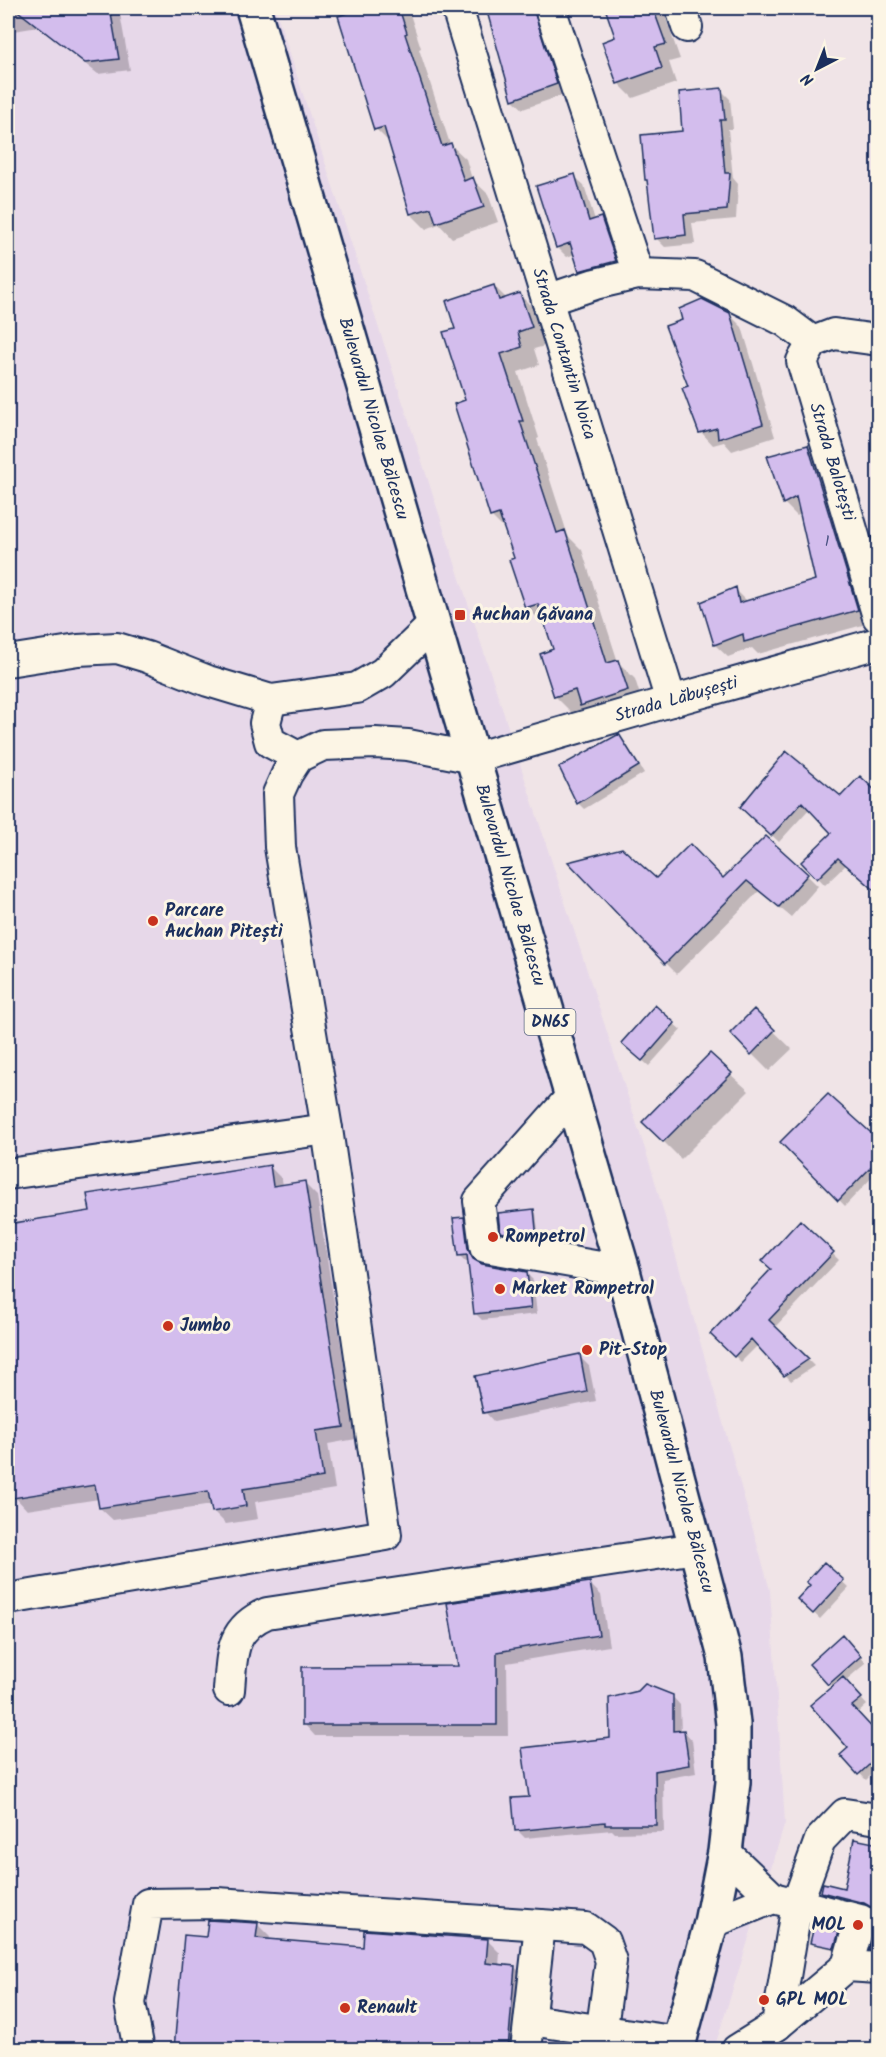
<svg xmlns="http://www.w3.org/2000/svg" width="886" height="2057" font-family="Kalam,sans-serif">
<style>
.built{fill:#e7d8e9}
.shadow{fill:#0003}
.building{fill:#d3bded;stroke:#1b2f5e;stroke-width:1.5}
.lines{fill:none;stroke-linecap:round;stroke-linejoin:round}
.minor-casing{stroke:#1b2f5e;stroke-width:34}
.major-casing{stroke:#1b2f5e;stroke-width:38}
.minor{stroke:#fcf5e5;stroke-width:30}
.major{stroke:#fcf5e5;stroke-width:33}
.poi-dot{fill:#c8321e;stroke:#fcf5e5;stroke-width:2}
.labels{text-anchor:middle;dominant-baseline:central;stroke-width:6;stroke-linejoin:round;paint-order:stroke}
.number-label{font-size:15px;fill:#495282}
.shield{fill:#fcf5e5;stroke:#5e6a86;stroke-width:1.5}
.shield-label{font-size:16px;font-weight:bold;fill:#1b2f5e}
.street-label{font-size:18px;fill:#1b2f5e;stroke:#fcf5e5}
.poi-label{font-size:18px;font-weight:bold;fill:#1b2f5e;stroke:#fcf5e5;text-anchor:start}
</style>
<rect width="100%" height="100%" fill="#f0e4e7"/>
<filter id="ink" filterUnits="userSpaceOnUse"><feTurbulence type="fractalNoise" baseFrequency=".0167" numOctaves="2"/><feDisplacementMap in="SourceGraphic" scale="12" xChannelSelector="R" yChannelSelector="G"/><feConvolveMatrix kernelMatrix="1 2 1 2 8 2 1 2 1" color-interpolation-filters="sRGB"/></filter>
<g filter="url(#ink)">
<path class="built" d="M 8,8 L 275,8 L 652,1171 L 770,1590 L 785,1823 L 714,2049 L 8,2050 Z"/>
<path class="shadow" d="M 8,8 L 119,8 L 130,70 L 98,74 L 38,27 L 8,32 Z
M 350,8 L 408,8 L 421,48 L 419,49 L 450,144 L 466,159 L 472,179 L 488,194 L 498,222 L 452,238 L 439,224 L 426,229 L 411,214 L 391,144 L 376,129 Z
M 487,8 L 542,8 L 566,94 L 523,109 L 513,100 Z
M 607,8 L 667,8 L 671,17 L 666,19 L 680,59 L 669,62 L 676,83 L 633,98 L 618,83 L 617,38 Z
M 721,90 L 730,99 L 733,129 L 728,129 L 733,178 L 738,184 L 736,219 L 692,223 L 695,244 L 665,247 L 656,238 L 684,132 Z
M 574,176 L 584,185 L 595,220 L 601,219 L 610,228 L 624,271 L 590,280 L 581,270 L 575,254 L 567,257 L 557,247 Z
M 494,286 L 507,299 L 520,295 L 538,313 L 548,345 L 534,349 L 539,365 L 518,372 L 539,438 L 537,439 L 568,536 L 582,550 L 618,662 L 635,679 L 644,708 L 599,722 L 586,709 L 573,714 L 555,696 L 555,650 L 547,624 L 544,625 L 527,607 L 516,559 L 507,532 L 491,516 L 467,401 L 457,330 Z
M 729,314 L 742,327 L 775,437 L 732,451 L 724,442 L 713,445 L 701,432 L 690,386 Z
M 807,447 L 820,460 L 870,623 L 758,654 L 752,648 L 728,657 L 715,645 L 735,589 L 748,602 L 817,581 L 801,513 L 797,516 L 784,503 Z
M 618,736 L 625,742 L 644,773 L 584,809 L 578,803 Z
M 841,798 L 847,864 L 825,885 L 803,862 L 833,833 L 810,808 L 779,842 L 742,807 Z
M 807,875 L 818,886 L 791,917 L 759,891 L 677,974 L 666,963 L 656,880 L 723,880 Z
M 655,1007 L 681,1030 L 649,1066 L 629,1049 Z
M 754,1012 L 792,1049 L 769,1071 L 752,1054 Z
M 710,1056 L 749,1091 L 681,1159 L 644,1122 Z
M 878,1132 L 878,1171 L 845,1206 L 783,1142 L 873,1137 Z
M 270,1167 L 282,1179 L 283,1186 L 304,1183 L 317,1196 L 356,1439 L 328,1444 L 335,1489 L 255,1502 L 258,1519 L 226,1524 L 213,1511 L 212,1505 L 113,1520 L 100,1508 L 99,1499 L 27,1510 L 15,1497 L 8,1453 L 8,1226 L 91,1212 Z
M 534,1211 L 536,1213 L 539,1240 L 505,1234 L 502,1231 Z
M 463,1219 L 470,1226 L 474,1257 L 477,1263 L 526,1273 L 533,1280 L 537,1314 L 482,1320 L 475,1313 L 470,1262 L 466,1262 L 459,1255 Z
M 800,1222 L 839,1260 L 775,1327 L 814,1366 L 791,1381 L 758,1345 L 741,1362 L 712,1334 L 773,1270 Z
M 579,1356 L 589,1366 L 596,1401 L 494,1422 L 485,1412 Z
M 824,1564 L 849,1588 L 820,1619 L 799,1599 L 812,1586 Z
M 589,1583 L 601,1595 L 609,1646 L 507,1663 L 508,1736 L 315,1736 L 304,1724 L 460,1668 Z
M 848,1642 L 866,1663 L 845,1681 L 867,1705 L 857,1714 L 878,1737 L 878,1768 L 866,1780 L 842,1755 L 850,1748 L 833,1687 L 811,1664 Z
M 639,1693 L 672,1696 L 680,1705 L 681,1732 L 684,1731 L 692,1740 L 696,1773 L 663,1779 L 664,1832 L 615,1833 L 612,1830 L 525,1838 L 517,1830 L 530,1798 L 611,1739 Z
M 878,1846 L 878,1957 L 871,1950 L 878,1924 L 876,1912 L 830,1899 L 823,1892 L 845,1889 Z
M 257,1924 L 270,1937 L 269,1940 L 364,1949 L 487,1940 L 500,1953 L 499,1966 L 515,1967 L 527,1980 L 521,2050 L 176,2050 L 186,1936 L 208,1938 Z
M 838,1934 L 841,1936 L 837,1950 L 815,1945 L 812,1942 Z"/>
<path class="building" d="M 14,8 L 110,8 L 119,59 L 85,63 Z
M 348,8 L 399,8 L 407,33 L 405,34 L 442,146 L 451,143 L 464,181 L 473,177 L 484,207 L 436,223 L 431,208 L 410,214 L 384,127 L 374,130 L 338,16 L 350,12 Z
M 486,8 L 533,8 L 557,84 L 512,100 Z
M 605,8 L 653,8 L 666,44 L 655,47 L 662,68 L 617,84 L 602,42 L 615,37 Z
M 722,88 L 725,120 L 720,120 L 725,173 L 730,173 L 727,210 L 684,214 L 686,235 L 654,239 L 647,180 L 645,180 L 641,135 L 682,131 L 679,92 Z
M 575,174 L 589,221 L 601,217 L 616,261 L 579,271 L 570,243 L 556,248 L 536,186 Z
M 494,285 L 499,300 L 520,293 L 532,327 L 518,332 L 522,347 L 501,354 L 523,421 L 520,421 L 557,533 L 565,530 L 607,663 L 618,660 L 628,690 L 580,706 L 575,690 L 554,697 L 540,654 L 553,649 L 538,604 L 525,608 L 509,560 L 514,558 L 499,514 L 490,517 L 454,404 L 465,400 L 443,332 L 455,329 L 446,301 Z
M 702,299 L 730,313 L 763,424 L 718,439 L 717,428 L 699,433 L 682,388 L 688,386 L 665,326 L 682,320 L 679,309 Z
M 808,445 L 858,610 L 744,642 L 743,634 L 714,645 L 701,602 L 736,587 L 739,603 L 815,580 L 796,497 L 783,504 L 767,456 Z
M 619,734 L 639,766 L 577,804 L 559,767 Z
M 786,751 L 841,796 L 860,776 L 879,794 L 879,894 L 838,858 L 817,879 L 801,862 L 831,833 L 802,802 L 771,836 L 740,807 Z
M 766,836 L 808,874 L 779,907 L 747,881 L 665,964 L 568,862 L 622,848 L 656,878 L 690,844 L 723,878 Z
M 655,1005 L 675,1023 L 642,1061 L 621,1043 Z
M 754,1009 L 775,1030 L 751,1055 L 730,1033 Z
M 710,1053 L 732,1073 L 663,1142 L 642,1122 Z
M 828,1094 L 879,1140 L 879,1159 L 838,1201 L 780,1142 Z
M 270,1165 L 273,1186 L 305,1181 L 344,1427 L 316,1431 L 323,1477 L 243,1489 L 246,1506 L 212,1512 L 208,1491 L 99,1508 L 95,1485 L 13,1498 L 8,1463 L 8,1224 L 90,1211 L 87,1194 Z
M 534,1209 L 537,1239 L 500,1232 L 498,1213 Z
M 464,1217 L 468,1249 L 473,1259 L 482,1264 L 527,1272 L 531,1308 L 474,1314 L 467,1255 L 458,1256 L 453,1218 Z
M 800,1220 L 834,1252 L 769,1320 L 809,1359 L 784,1376 L 751,1339 L 734,1357 L 710,1334 L 771,1269 L 762,1261 Z
M 580,1354 L 587,1392 L 483,1413 L 475,1376 Z
M 824,1562 L 844,1580 L 813,1614 L 797,1599 L 810,1585 L 806,1582 Z
M 590,1582 L 599,1635 L 497,1652 L 497,1725 L 302,1725 L 302,1667 L 458,1666 L 447,1603 Z
M 842,1634 L 861,1656 L 828,1685 L 809,1664 Z
M 843,1677 L 862,1698 L 852,1706 L 879,1735 L 879,1756 L 858,1775 L 840,1755 L 848,1748 L 810,1705 Z
M 645,1684 L 673,1695 L 673,1731 L 684,1730 L 689,1765 L 655,1771 L 656,1825 L 605,1825 L 605,1822 L 515,1831 L 512,1798 L 529,1797 L 522,1748 L 610,1738 L 609,1698 L 638,1691 Z
M 854,1839 L 879,1844 L 879,1951 L 869,1950 L 877,1924 L 876,1915 L 873,1908 L 864,1903 L 821,1892 L 823,1883 L 844,1888 Z
M 208,1920 L 258,1923 L 256,1938 L 363,1947 L 364,1930 L 488,1939 L 486,1963 L 515,1966 L 508,2049 L 174,2049 L 184,1935 L 206,1937 Z
M 814,1926 L 839,1932 L 834,1948 L 810,1943 Z"/>
<g class="lines">
<defs>
<g id="minor">
<path id="s1" d="M 457,8 L 671,701"/>
<path d="M 550,8 L 638,274"/>
<path d="M 681,8 L 687,27"/>
<path d="M 547,300 L 595,284 L 638,274 L 695,276 L 785,321 L 813,342"/>
<path id="s2" d="M 878,340 L 834,334 L 813,342 L 802,361 L 878,617"/>
<path d="M 8,661 L 78,650 L 117,648 L 147,657 L 208,681 L 271,700 L 357,688 L 383,673 L 434,624"/>
<path d="M 271,700 L 265,723 L 270,742 L 298,757"/>
<path d="M 571,1097 L 479,1201 L 485,1247 L 623,1271"/>
<path id="s3" d="M 8,1174 L 327,1129 L 280,847 L 278,794 L 287,774 L 298,757 L 323,745 L 375,743 L 408,745 L 474,758 L 671,701 L 878,643"/>
<path d="M 8,1599 L 386,1535 L 327,1129"/>
<path d="M 229,1690 C 232,1654 230,1629 267,1613 L 696,1548"/>
<path d="M 725,1852 L 773,1898"/>
<path d="M 711,1923 L 773,1898 L 797,1904 L 777,2025 L 737,2050"/>
<path d="M 847,1966 L 860,1920 L 797,1904 L 820,1840 L 845,1814 L 878,1819"/>
<path d="M 530,2020 L 679,2042"/>
<path d="M 777,2025 L 847,1966 L 878,1968"/>
<path d="M 139,2050 L 130,2003 L 148,1904 L 217,1903 L 586,1928 L 604,1941 L 611,1961 L 599,2050"/>
<path d="M 526,2050 L 540,1925"/>
</g>
<g id="major">
<path id="s4" d="M 253,8 L 623,1271 L 725,1657 L 733,1724 L 733,1782 L 725,1852 L 711,1923 L 677,2050"/>
</g>
</defs>
<use href="#minor" class="minor-casing"/>
<use href="#major" class="major-casing"/>
<use href="#minor" class="minor"/>
<use href="#major" class="major"/>
</g>
</g>
<g class="poi-dot">
<rect x="454" y="609" width="12" height="12" rx="3"/>
<circle cx="153" cy="921" r="6"/>
<circle cx="493" cy="1237" r="6"/>
<circle cx="500" cy="1289" r="6"/>
<circle cx="168" cy="1326" r="6"/>
<circle cx="587" cy="1350" r="6"/>
<circle cx="858" cy="1925" r="6"/>
<circle cx="764" cy="2000" r="6"/>
<circle cx="345" cy="2008" r="6"/>
</g>
<g class="labels">
<g class="number-label">
<text x="827" y="542">1</text>
</g>
<rect class="shield" x="524.5" y="1009" width="51" height="26" rx="4.5"/>
<g class="shield-label">
<text x="550" y="1022">DN65</text>
</g>
<g class="street-label">
<text stroke="none"><textPath href="#s1" startOffset="362">Strada Contantin Noica</textPath></text>
<text stroke="none"><textPath href="#s4" startOffset="428">Bulevardul Nicolae Bălcescu</textPath></text>
<text stroke="none"><textPath href="#s2" startOffset="194">Strada Balotești</textPath></text>
<text stroke="none"><textPath href="#s3" startOffset="1094">Strada Lăbușești</textPath></text>
<text stroke="none"><textPath href="#s4" startOffset="914">Bulevardul Nicolae Bălcescu</textPath></text>
<text stroke="none"><textPath href="#s4" startOffset="1544">Bulevardul Nicolae Bălcescu</textPath></text>
</g>
<g class="poi-label">
<text x="472" y="615">Auchan Găvana</text>
<text x="165" y="911">Parcare<tspan x="165" dy="21">Auchan Pitești</tspan></text>
<text x="505" y="1237">Rompetrol</text>
<text x="512" y="1289">Market Rompetrol</text>
<text x="180" y="1326">Jumbo</text>
<text x="599" y="1350">Pit-Stop</text>
<text x="846" y="1925" text-anchor="end">MOL</text>
<text x="776" y="2000">GPL MOL</text>
<text x="357" y="2008">Renault</text>
</g>
</g>
<rect width="886" height="2057" fill="none" stroke="#fcf5e5" stroke-width="30"/>
<rect x="15" y="15" width="856" height="2027" fill="none" stroke="#1b2f5e" stroke-width="2" filter="url(#ink)"/>
<g transform="translate(817 69) rotate(222)" stroke="#fcf5e5" stroke-width="4.5" paint-order="stroke">
<path d="M0-4.5L10 22L0 15L-10 22Z" fill="#1b2f5e"/>
<text y="-9" font-size="16" font-weight="bold" text-anchor="middle" fill="#1b2f5e">N</text>
</g>
</svg>
